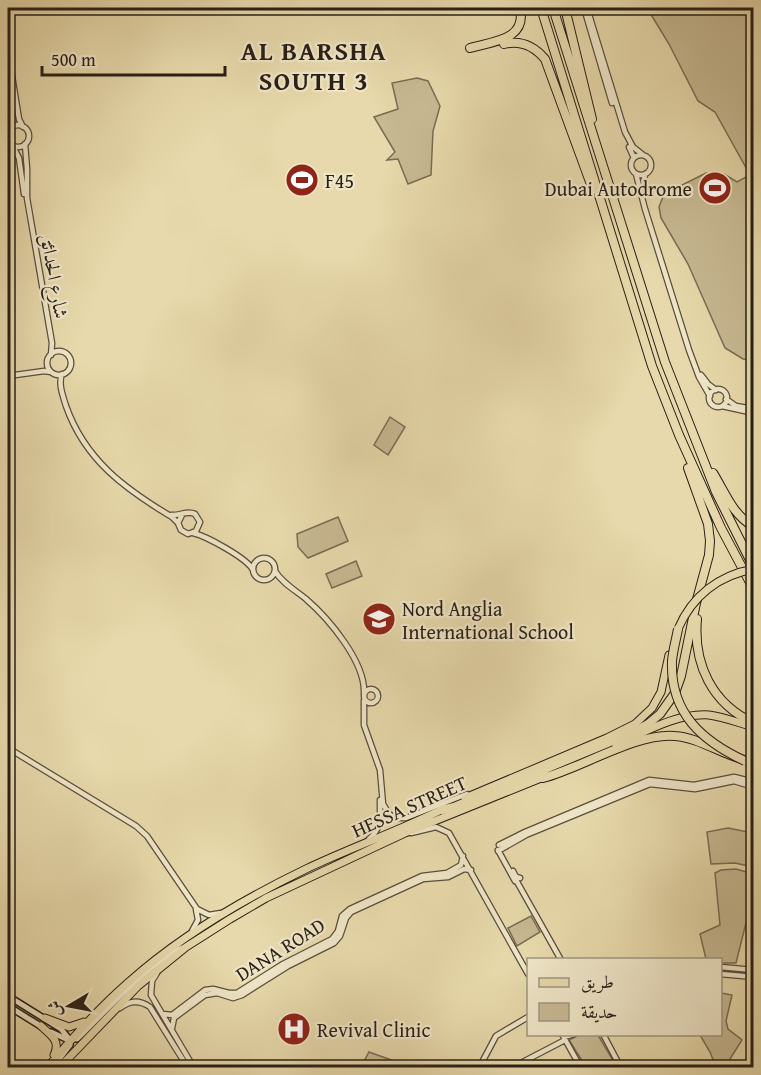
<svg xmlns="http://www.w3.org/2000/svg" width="761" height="1075" font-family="'Gentium Book Plus',Amiri,serif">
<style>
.green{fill:#c7b992;stroke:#786c54;stroke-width:1.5}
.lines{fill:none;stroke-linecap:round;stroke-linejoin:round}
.tertiary-casing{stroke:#584e3c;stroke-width:7}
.secondary-casing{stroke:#281f17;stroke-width:8}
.primary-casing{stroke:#281f17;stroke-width:9}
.motorway-casing{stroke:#281f17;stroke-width:10}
.tertiary{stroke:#efe6c8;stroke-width:4.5}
.secondary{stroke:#efe6c8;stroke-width:5}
.primary{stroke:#e7d9ab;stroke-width:7}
.motorway{stroke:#e7d9ab;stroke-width:8}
.primary-bridge-casing{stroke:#281f17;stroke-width:9;stroke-linecap:butt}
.motorway-bridge-casing{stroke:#281f17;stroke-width:10;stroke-linecap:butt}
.primary-bridge{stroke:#e7d9ab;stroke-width:7}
.motorway-bridge{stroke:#e7d9ab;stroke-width:8}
.labels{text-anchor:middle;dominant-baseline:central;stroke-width:4.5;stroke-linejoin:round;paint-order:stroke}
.poi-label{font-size:20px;fill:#281f17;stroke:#efe6c8;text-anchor:start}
.street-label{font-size:20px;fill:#281f17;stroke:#efe6c8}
.district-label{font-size:26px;font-weight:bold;letter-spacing:1.5px;fill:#281f17;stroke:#efe6c8}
</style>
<rect width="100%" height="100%" fill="#e7d9ab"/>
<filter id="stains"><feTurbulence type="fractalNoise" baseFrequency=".00333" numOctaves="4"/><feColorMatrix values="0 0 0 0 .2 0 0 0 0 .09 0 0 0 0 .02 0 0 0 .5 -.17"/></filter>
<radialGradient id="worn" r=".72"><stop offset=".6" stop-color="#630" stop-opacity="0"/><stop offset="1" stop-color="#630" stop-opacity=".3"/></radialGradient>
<path class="green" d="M 647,8 L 750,8 L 747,20 L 754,23 L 753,360 L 743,359 L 725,348 L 688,264 L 661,218 L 659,207 L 664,194 L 706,173 L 724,174 L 737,182 L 750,175 L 715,112 L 698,101 L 669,44 Z
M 417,78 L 428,81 L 440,106 L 433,131 L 431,175 L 408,184 L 398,159 L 387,160 L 395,152 L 374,117 L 398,109 L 392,83 Z
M 390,417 L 405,427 L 388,455 L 374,445 Z
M 338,517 L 348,541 L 308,558 L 298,547 L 297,534 Z
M 356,561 L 362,576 L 332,588 L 326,574 Z
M 728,828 L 753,833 L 753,867 L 735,863 L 711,864 L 707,832 Z
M 736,869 L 754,874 L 753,895 L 736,963 L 721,963 L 720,960 L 706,959 L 700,934 L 720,925 L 715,873 L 721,870 Z
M 531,916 L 540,932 L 517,946 L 508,928 Z
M 721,993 L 732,995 L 726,1021 L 728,1029 L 742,1040 L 725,1067 L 716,1067 L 710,1052 L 700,1035 L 720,1034 Z
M 579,1035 L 598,1035 L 617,1067 L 586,1067 L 569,1040 Z
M 369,1052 L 411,1067 L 361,1067 Z"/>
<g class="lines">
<defs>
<path id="tertiary" d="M 584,8 L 612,103
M 587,8 L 625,132 L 633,147 L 642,154
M 8,51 L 19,119 L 23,127
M 8,100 L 11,121 L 10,130
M7 136a11 11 0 1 1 22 0a11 11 0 1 1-22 0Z
M 25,144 L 27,169 L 27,198 L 52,343 L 51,355
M 12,145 L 19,158 L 24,194
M 629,147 L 634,158
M631 165a10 10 0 1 1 20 0a10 10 0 1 1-20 0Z
M 636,174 L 645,209 L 689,350 L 699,377 L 710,396
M 643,187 L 645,174
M47 363a12 12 0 1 1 24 0a12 12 0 1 1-24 0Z
M 62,374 C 58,384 63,396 66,406 C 85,460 125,489 172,517 L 178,523
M 701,375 L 708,384 L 716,390
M 8,376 L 44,371 L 51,372
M709 398a9 9 0 1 1 18 0a9 9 0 1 1-18 0Z
M 726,399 L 736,406 L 754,409
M 722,406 L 754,413
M 171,515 C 180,516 187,510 195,514 L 200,522 L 196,531 L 188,534 L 181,530 L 178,523 L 182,515
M 193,533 C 206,536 247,558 253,570
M253 569a11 11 0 1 1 22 0a11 11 0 1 1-22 0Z
M 275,571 C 282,583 295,590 306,599 C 328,618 366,662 364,694
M364 696a7 7 0 1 1 14 0a7 7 0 1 1-14 0Z
M 364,700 L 364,725 L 380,770 L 383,804 L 389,814 L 395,818 L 406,818 L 467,794
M 8,748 L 136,826 L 147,836 L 197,909 L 209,915 L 221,913
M 411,833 L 436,827 L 449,833 L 528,974
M 369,839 C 382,829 380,816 380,800
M 499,845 L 525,832 L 649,780 L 694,785 L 734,777 L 754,782
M 498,850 L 515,881
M 498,851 L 526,835 L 650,784 L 695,789 L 734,781 L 754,787
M 513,871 L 516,877 L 520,878
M 516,880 L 561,960
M 192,931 L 198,920 L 196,909
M 720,967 L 754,970
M 157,973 L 152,981 L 151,995 L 194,1068
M 720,974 L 754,977
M 120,1008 C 130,1000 140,1000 150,1007 L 188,1068
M 163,1014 L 172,1015 L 205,990 L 213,989 L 229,993 L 237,993 L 283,964 L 332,939 L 338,931 L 342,916 L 350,909 L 422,876 L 447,873 L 461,865 L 463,856
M 172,1028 L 174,1018 L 205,995 L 217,993 L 233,998 L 242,995 L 288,966 L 334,943 L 340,936 L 346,918 L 351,912 L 423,879 L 448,877 L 464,869 L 471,870
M 562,1034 L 581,1068
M 603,1034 L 621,1068
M 564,1037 L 574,1034
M 479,1068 L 496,1036 L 528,1017
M 492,1068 L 515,1066 L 565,1040"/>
<path id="secondary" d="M 8,996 L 61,1029 L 70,1040
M 8,1006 L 42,1027
M 51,1032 L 66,1039 L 77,1039 C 104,1013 148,963 182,948
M 52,1068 L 70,1045"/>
<path id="primary" d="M 616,745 C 645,732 676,713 709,715 C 724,717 739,723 754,727
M 465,798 L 607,738 L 635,724 L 652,708 L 661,692 L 669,655
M 45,1018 L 69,1027 L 84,1022
M 41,1026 C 51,1035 61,1041 54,1055
M 47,1068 C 73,1037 99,1008 129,982 C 179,937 246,898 306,869 C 352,847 399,831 445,808
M 59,1068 L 138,986 L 186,947 L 230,919 L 266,898 L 405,833 L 546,776"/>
<path id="motorway" d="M 541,8 L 652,366 L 679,435 L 721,528 L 754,590
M 553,8 L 665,362 L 716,492 L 754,568
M 565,8 L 592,119
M 504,44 C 520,40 534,46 545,59 L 593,190
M 470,48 C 494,41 527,40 520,8
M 713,473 C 726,494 732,514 754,527
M 697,619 C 693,664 712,704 754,723
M 543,778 C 581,768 638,732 675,736 C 702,738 726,758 754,762
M 442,810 L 454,807 L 634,732 L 648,724 L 660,714 L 675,693 L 681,676 L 696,603 L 709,555 L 710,541 L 708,524 L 688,468"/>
</defs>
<use href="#tertiary" class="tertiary-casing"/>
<use href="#secondary" class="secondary-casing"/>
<use href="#primary" class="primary-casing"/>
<use href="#motorway" class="motorway-casing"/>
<use href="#tertiary" class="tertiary"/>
<use href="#secondary" class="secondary"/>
<use href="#primary" class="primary"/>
<use href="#motorway" class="motorway"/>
<defs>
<path id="primary-bridge" d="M 678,629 C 692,596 719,575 754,569"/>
<path id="motorway-bridge" d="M 678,629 C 676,640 673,650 672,661 C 670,713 702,741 745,761"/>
</defs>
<use href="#primary-bridge" class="primary-bridge-casing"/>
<use href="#motorway-bridge" class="motorway-bridge-casing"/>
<use href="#primary-bridge" class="primary-bridge"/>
<use href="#motorway-bridge" class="motorway-bridge"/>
</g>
<defs>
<symbol id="stadium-disc" viewBox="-11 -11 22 22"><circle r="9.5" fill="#8f2418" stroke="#efe6c8"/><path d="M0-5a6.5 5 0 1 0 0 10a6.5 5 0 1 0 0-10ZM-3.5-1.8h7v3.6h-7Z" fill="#fff"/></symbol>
<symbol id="school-disc" viewBox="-11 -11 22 22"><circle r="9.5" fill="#8f2418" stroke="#efe6c8"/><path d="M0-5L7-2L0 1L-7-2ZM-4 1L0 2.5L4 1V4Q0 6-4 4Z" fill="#fff"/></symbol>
<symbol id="hospital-disc" viewBox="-11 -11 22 22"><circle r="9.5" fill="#8f2418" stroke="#efe6c8"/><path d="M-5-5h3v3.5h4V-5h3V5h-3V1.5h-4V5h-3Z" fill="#fff"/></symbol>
</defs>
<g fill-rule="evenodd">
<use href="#stadium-disc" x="283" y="161" width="38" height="38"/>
<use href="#stadium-disc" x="696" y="169" width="38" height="38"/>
<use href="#school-disc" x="360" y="600" width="38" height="38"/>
<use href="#hospital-disc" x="275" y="1010" width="38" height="38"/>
</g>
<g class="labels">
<g class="poi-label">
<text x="325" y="180">F45</text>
<text x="692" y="188" text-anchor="end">Dubai Autodrome</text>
<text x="402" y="608">Nord Anglia<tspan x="402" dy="23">International School</tspan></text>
<text x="317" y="1029">Revival Clinic</text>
</g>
<g class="street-label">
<text transform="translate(55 276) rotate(80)">شارع الحدائق</text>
<text transform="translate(409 806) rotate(-24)">HESSA STREET</text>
<text transform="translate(280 949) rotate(-32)">DANA ROAD</text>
</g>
<g class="district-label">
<text x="314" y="50">AL BARSHA<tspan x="314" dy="30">SOUTH 3</tspan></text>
</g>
</g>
<rect width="761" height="1075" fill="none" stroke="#e7d9ab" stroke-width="30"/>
<rect x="9" y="9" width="743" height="1057" fill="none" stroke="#281f17" stroke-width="3"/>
<rect x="15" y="15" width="731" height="1045" fill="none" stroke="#281f17" stroke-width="1.5"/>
<rect x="527" y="958" width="195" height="78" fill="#efe6c8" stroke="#9f9681" stroke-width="1.5"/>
<rect x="539" y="978" width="30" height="9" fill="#e7d9ab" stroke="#9f9681" stroke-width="1.5"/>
<text x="581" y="988" font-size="18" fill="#281f17">طريق</text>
<rect x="539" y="1003" width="30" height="18" fill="#c7b992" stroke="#9f9681" stroke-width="1.5"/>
<text x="581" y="1018" font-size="18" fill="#281f17">حديقة</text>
<g transform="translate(69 1006) rotate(260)" stroke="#efe6c8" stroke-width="4.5" paint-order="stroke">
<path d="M0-4.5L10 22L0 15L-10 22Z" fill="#281f17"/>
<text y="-9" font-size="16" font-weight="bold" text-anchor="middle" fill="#281f17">ش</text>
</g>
<path d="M42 66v9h183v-9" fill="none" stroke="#281f17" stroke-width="3"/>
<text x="51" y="66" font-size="18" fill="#281f17" stroke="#efe6c8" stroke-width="4.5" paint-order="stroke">500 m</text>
<rect width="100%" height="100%" filter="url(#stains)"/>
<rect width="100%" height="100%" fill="url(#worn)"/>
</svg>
